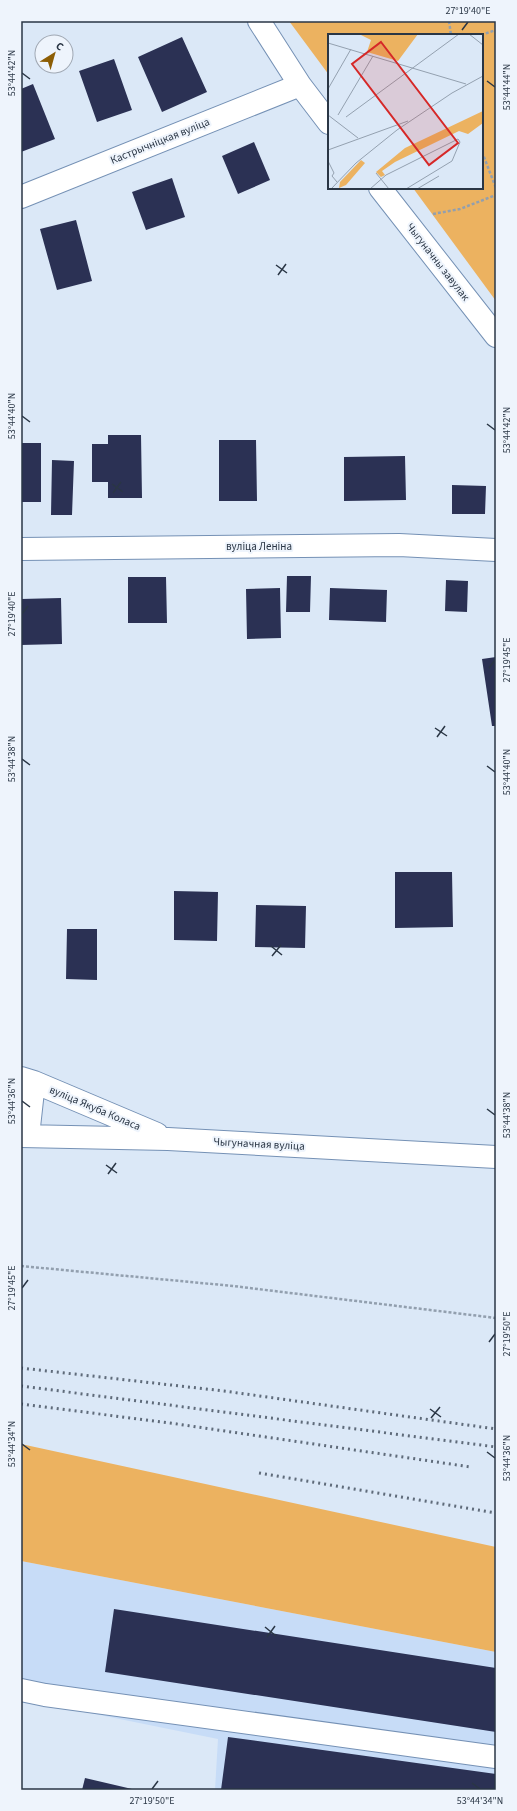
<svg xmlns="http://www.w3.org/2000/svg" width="517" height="1811" font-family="'Source Sans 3',sans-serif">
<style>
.built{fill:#c7dcf7}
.green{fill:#ecb260}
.building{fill:#2b3154}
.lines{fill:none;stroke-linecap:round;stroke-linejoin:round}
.minor-casing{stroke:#7591b5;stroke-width:24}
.path{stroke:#929fae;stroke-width:2.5;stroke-dasharray:3 2;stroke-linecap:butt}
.minor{stroke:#fff;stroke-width:22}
.rail{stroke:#5f6b7a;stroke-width:3;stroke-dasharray:2 4;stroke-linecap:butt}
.ticks{fill:none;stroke:#2a3645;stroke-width:1.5}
.labels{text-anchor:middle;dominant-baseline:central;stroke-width:4;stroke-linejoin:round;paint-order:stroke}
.street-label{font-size:11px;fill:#2a3645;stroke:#eef4fc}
.inset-road{fill:none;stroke:#94a1b0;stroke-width:1}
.view{fill:#d62828;fill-opacity:0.15;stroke:#d62828;stroke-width:2}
.inset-edge{fill:none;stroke:#2a3645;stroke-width:2}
.neatline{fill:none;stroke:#2a3645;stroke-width:1.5}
.ticks-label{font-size:10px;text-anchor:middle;fill:#2a3645}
</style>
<rect width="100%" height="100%" fill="#dbe8f7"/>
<path class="built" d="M 21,1561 L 496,1652 L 496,1790 L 215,1790 L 218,1739 L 21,1699 Z"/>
<path class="green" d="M 289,21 L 496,21 L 496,301 L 413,188 L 482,188 L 482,35 L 329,35 L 329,75 Z
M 21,1444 L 496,1547 L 496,1652 L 21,1561 Z"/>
<path class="building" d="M 182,37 L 207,92 L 162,112 L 138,57 Z
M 114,59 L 132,110 L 97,122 L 79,71 Z
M 33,84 L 55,139 L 21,152 L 21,89 Z
M 254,142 L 270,180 L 238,194 L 222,156 Z
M 172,178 L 185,217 L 146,230 L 132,192 Z
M 76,220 L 92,281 L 57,290 L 40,229 Z
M 108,435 L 141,435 L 142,498 L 108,498 L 108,482 L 92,482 L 92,444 L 108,444 Z
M 219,440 L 256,440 L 257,501 L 219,501 Z
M 21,443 L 41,443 L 41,502 L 21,502 Z
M 405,456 L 406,500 L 344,501 L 344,457 Z
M 52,460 L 74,461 L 72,515 L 51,515 Z
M 452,485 L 486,486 L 485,514 L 452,514 Z
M 287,576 L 311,576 L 310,612 L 286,612 Z
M 128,577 L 166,577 L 167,623 L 128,623 Z
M 446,580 L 468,581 L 467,612 L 445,611 Z
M 280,588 L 281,638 L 247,639 L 246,589 Z
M 330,588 L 387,590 L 386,622 L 329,620 Z
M 61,598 L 62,644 L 21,645 L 21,599 Z
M 496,657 L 496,726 L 492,726 L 482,659 Z
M 395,872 L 452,872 L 453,927 L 395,928 Z
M 174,891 L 218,892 L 217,941 L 174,940 Z
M 256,905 L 306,906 L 305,948 L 255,947 Z
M 67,929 L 97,929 L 97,980 L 66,979 Z
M 114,1609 L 496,1668 L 496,1732 L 105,1672 Z
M 228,1737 L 496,1774 L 496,1790 L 221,1790 Z
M 85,1778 L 132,1789 L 132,1790 L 82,1790 Z"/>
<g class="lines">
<defs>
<path id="minor" d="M 259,21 L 300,85 L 329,123
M 380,188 L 496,336
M 21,197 L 300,85
M 21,549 L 399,545 L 496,550
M 21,1078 L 34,1082 L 157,1134
M 21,1136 L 168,1139 L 496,1157
M 28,1136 L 34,1082
M 21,1690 L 45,1695 L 496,1757"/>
</defs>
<use href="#minor" class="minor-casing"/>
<path class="path" d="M 449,21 L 451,35
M 481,35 L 496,30
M 482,152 L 496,188
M 433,214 L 460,209 L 496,195
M 21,1266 L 233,1286 L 496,1318"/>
<use href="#minor" class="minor"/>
<path class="rail" d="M 21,1368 L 224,1391 L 496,1429
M 21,1386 L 496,1447
M 21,1404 L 170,1423 L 471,1467
M 259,1473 L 496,1513"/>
</g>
<path class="ticks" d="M 462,30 L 468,22M 22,73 L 30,79M 487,81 L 495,87M 276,265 L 287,273M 278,275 L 286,264M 22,416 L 30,422M 487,424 L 495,430M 112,484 L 123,492M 113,493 L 121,482M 22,614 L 28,606M 489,668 L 495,660M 435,728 L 447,736M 437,737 L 445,726M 22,759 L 30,765M 487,766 L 495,772M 271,946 L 282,955M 272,956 L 281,945M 22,1101 L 30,1107M 487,1109 L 495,1115M 106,1165 L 117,1173M 108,1174 L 116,1163M 22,1288 L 28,1280M 489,1342 L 495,1334M 430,1409 L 441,1417M 431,1418 L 440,1407M 22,1444 L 30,1450M 487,1452 L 495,1458M 265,1627 L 276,1636M 267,1637 L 275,1626M 472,1783 L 480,1789M 152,1789 L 158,1781"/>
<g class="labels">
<g class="street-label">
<text transform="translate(160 141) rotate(-22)">Кастрычніцкая вуліца</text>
<text transform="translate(438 262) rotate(52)">Чыгуначны завулак</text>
<text x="259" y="546">вуліца Леніна</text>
<text transform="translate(95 1108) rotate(23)">вуліца Якуба Коласа</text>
<text transform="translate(259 1144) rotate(3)">Чыгуначная вуліца</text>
</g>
</g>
<g transform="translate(328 34)">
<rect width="155" height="155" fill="#dbe8f7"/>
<path d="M 31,0 L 90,0 L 70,27 L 39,18 L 43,6 ZM 155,77 L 155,89 L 140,100 L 131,97 L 67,128 L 54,137 L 57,141 L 53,143 L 48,138 L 77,114 ZM 33,126 L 37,129 L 18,151 L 11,154 L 12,148 Z" fill="#ecb260"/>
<path class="inset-road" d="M 141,0 L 155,11M 0,9 L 138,50M 0,55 L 23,15M 0,81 L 30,104M 10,81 L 45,22M 18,83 L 131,0M 0,116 L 80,87M 0,127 L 6,139 L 4,142 L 9,148M 48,139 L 61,155M 3,155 L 28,129 L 69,96 L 124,59 L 155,42M 42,155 L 58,141 L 130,105 L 132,108 L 124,127 L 78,155M 89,155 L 111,142"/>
<path class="view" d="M 53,8 L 130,109 L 101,131 L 24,30 Z"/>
<rect width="155" height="155" class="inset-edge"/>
</g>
<rect width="517" height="1811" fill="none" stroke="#eef4fc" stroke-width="44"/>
<g transform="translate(54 54) rotate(37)"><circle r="19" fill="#eef4fc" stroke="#a0a8b3"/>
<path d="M0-3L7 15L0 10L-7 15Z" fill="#8d5e05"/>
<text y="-6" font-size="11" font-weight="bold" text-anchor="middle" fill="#2a3645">С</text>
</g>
<rect x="22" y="22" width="473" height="1767" class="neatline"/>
<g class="ticks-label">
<text x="468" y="14">27°19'40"E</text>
<text transform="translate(11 73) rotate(-90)" y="4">53°44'42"N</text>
<text transform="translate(506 87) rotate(-90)" y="4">53°44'44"N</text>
<text transform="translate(11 416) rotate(-90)" y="4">53°44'40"N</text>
<text transform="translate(506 430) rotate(-90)" y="4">53°44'42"N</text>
<text transform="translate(11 614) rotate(-90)" y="4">27°19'40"E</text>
<text transform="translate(506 660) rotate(-90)" y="4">27°19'45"E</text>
<text transform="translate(11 759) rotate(-90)" y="4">53°44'38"N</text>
<text transform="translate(506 772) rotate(-90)" y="4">53°44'40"N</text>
<text transform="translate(11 1101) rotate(-90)" y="4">53°44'36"N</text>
<text transform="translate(506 1115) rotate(-90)" y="4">53°44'38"N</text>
<text transform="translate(11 1288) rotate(-90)" y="4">27°19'45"E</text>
<text transform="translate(506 1334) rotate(-90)" y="4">27°19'50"E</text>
<text transform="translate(11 1444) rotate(-90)" y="4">53°44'34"N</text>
<text transform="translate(506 1458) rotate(-90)" y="4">53°44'36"N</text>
<text x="152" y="1804">27°19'50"E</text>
<text x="480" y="1804">53°44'34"N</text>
</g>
</svg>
